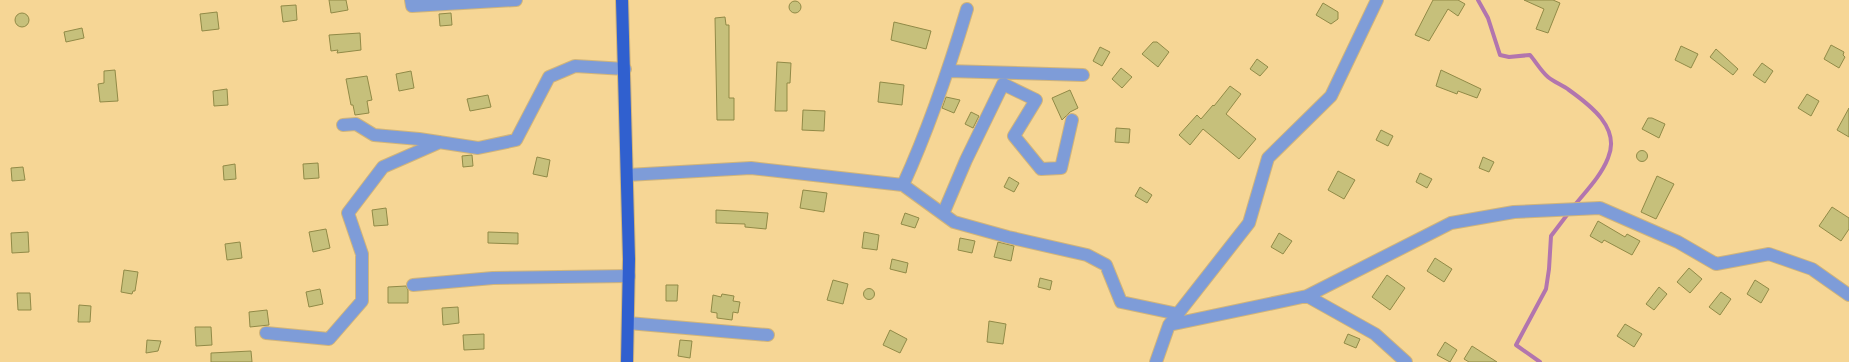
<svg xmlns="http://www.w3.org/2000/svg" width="1849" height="362" font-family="'DM Sans',sans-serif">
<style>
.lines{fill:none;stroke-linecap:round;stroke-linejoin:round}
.stream{stroke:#b275ae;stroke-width:4}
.building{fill:#c6c07b;stroke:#918a47}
.minor-casing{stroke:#d0b47a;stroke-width:14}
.major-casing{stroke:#d0b47a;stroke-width:14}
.minor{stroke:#7e9cd8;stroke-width:12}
.major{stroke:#3060cf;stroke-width:12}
</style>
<rect width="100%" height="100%" fill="#f6d695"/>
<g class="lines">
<path class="stream" d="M 1478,0 L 1488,18 L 1500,55 L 1509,57 L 1530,55 C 1536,62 1541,71 1548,77 C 1554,82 1562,85 1569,90 C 1590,105 1621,128 1608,158 C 1601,176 1586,191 1574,206
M 1540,362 L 1516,345 L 1546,289 L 1549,269 L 1551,236 L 1570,211"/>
</g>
<path class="building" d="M 329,0 L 346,0 L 348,10 L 331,13 Z
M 1433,0 L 1458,0 L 1465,4 L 1458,16 L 1448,9 L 1429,41 L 1415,35 Z
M 1524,0 L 1553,0 L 1560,3 L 1548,33 L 1536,29 L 1544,9 Z
M789 7a6 6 0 1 1 12 0a6 6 0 1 1-12 0Z
M 1323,3 L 1338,12 L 1338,19 L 1331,24 L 1316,15 Z
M 296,5 L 297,20 L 283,22 L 281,6 Z
M 217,12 L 219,29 L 202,31 L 200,14 Z
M15 20a7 7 0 1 1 14 0a7 7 0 1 1-14 0Z
M 451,13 L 452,25 L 440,26 L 439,14 Z
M 725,17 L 726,25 L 729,25 L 729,98 L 734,98 L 734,120 L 717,120 L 715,18 Z
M 894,22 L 931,31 L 926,49 L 891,40 Z
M 82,28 L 84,38 L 66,42 L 64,32 Z
M 360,33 L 361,50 L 337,53 L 338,50 L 331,51 L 329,35 Z
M 1153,42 L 1157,42 L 1169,52 L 1158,67 L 1142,54 Z
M 1831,45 L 1844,52 L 1843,55 L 1845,57 L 1839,68 L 1824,59 Z
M 1681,46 L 1698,54 L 1691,68 L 1675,60 Z
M 1100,47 L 1110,52 L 1102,66 L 1093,61 Z
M 1716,49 L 1738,69 L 1733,75 L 1710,57 Z
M 1257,59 L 1268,67 L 1260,76 L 1250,69 Z
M 777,62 L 791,63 L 790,83 L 787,83 L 787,111 L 775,111 Z
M 1762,63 L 1773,71 L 1765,83 L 1753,75 Z
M 1121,68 L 1132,77 L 1122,88 L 1112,79 Z
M 115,70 L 118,101 L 100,102 L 98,84 L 104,83 L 104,71 Z
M 1441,70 L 1481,89 L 1477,98 L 1458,91 L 1457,94 L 1436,86 Z
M 411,71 L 414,88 L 399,91 L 396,74 Z
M 367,76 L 372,100 L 367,101 L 369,113 L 355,115 L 353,105 L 351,105 L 346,79 Z
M 880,82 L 904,85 L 902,105 L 878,102 Z
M 1230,86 L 1241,94 L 1226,114 L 1256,139 L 1239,159 L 1203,129 L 1190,145 L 1179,135 L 1197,115 L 1201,119 L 1213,105 L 1214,106 Z
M 227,89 L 228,105 L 214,106 L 213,91 Z
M 1070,90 L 1078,108 L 1070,112 L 1062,120 L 1052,98 Z
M 1807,94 L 1819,101 L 1811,116 L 1798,108 Z
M 488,95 L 491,107 L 470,111 L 467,99 Z
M 946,97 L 960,100 L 954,113 L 942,108 Z
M 1849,108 L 1849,137 L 1837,130 Z
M 803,110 L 825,111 L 824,131 L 802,130 Z
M 971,112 L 979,116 L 973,128 L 965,124 Z
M 1648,118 L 1652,118 L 1665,124 L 1659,138 L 1642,129 Z
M 1116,128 L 1130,129 L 1129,143 L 1115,142 Z
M 1381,130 L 1393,136 L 1388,146 L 1376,140 Z
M1636.5 156a5.5 5.5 0 1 1 11 0a5.5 5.5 0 1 1-11 0Z
M 472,155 L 473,166 L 463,167 L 462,156 Z
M 537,157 L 550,160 L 547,177 L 533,174 Z
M 1483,157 L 1494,162 L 1489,172 L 1479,168 Z
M 318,163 L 319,178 L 304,179 L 303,164 Z
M 235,164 L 236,179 L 224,180 L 223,166 Z
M 23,167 L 25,180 L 12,181 L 11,168 Z
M 1338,171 L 1355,180 L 1344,199 L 1328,190 Z
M 1420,173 L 1432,179 L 1427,188 L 1416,182 Z
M 1657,176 L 1674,184 L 1656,219 L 1641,212 Z
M 1009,177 L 1019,183 L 1014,192 L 1004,187 Z
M 1140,187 L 1152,195 L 1147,203 L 1135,196 Z
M 803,190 L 827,193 L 824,212 L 800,208 Z
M 1832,207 L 1849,218 L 1849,229 L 1841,241 L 1819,226 Z
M 386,208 L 388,225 L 374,226 L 372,210 Z
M 716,210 L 768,213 L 766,229 L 745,227 L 745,224 L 716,223 Z
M 905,213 L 919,218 L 915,228 L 901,224 Z
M 1598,221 L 1625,237 L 1627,234 L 1640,241 L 1632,255 L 1604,240 L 1602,243 L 1590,236 Z
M 326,229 L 330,248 L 313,252 L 309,232 Z
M 28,232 L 29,252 L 12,253 L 11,233 Z
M 488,232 L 518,233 L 518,244 L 488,243 Z
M 864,232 L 879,235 L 877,250 L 862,248 Z
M 1279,233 L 1292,241 L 1283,254 L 1271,247 Z
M 960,238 L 975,241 L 972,253 L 958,250 Z
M 240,242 L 242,258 L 227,260 L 225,244 Z
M 998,242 L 1014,246 L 1011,261 L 994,257 Z
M 1435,258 L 1452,269 L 1444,282 L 1427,271 Z
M 892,259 L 908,263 L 906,273 L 890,269 Z
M 1689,268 L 1702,279 L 1690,293 L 1677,282 Z
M 124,270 L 138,272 L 135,291 L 133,291 L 132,294 L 121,292 Z
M 1387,275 L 1405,288 L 1390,310 L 1372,297 Z
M 1040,278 L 1052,281 L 1050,290 L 1038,287 Z
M 833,280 L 848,284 L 843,304 L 827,300 Z
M 1755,280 L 1769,289 L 1761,303 L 1747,294 Z
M 666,285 L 678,285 L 677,301 L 666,301 Z
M 406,286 L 408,290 L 408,303 L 388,303 L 388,287 Z
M 1659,287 L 1667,294 L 1654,310 L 1646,304 Z
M863.5 294a5.5 5.5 0 1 1 11 0a5.5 5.5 0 1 1-11 0Z
M 320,289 L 323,304 L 309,307 L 306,292 Z
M 1721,292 L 1731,299 L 1720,315 L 1709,307 Z
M 17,293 L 30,293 L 31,310 L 18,310 Z
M 722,294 L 734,296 L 733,301 L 740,302 L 738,313 L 733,312 L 732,320 L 717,318 L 717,313 L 711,312 L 713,295 L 721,297 Z
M 79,305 L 91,306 L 90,322 L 78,322 Z
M 458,307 L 459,323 L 443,325 L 442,308 Z
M 267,310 L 269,325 L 250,327 L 249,312 Z
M 989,321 L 1006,324 L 1003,344 L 987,342 Z
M 1625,324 L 1642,334 L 1634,347 L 1617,336 Z
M 195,327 L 211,327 L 212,345 L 196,346 Z
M 890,330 L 907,339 L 900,353 L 883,345 Z
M 484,334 L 484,349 L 464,350 L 463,335 Z
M 1348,334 L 1360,339 L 1356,348 L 1344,343 Z
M 147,340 L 161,341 L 158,351 L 146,353 Z
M 680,340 L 692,341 L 690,358 L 678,356 Z
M 1445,342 L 1457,350 L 1450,362 L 1437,355 Z
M 1472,346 L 1497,362 L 1469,362 L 1464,359 Z
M 251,351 L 252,362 L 211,362 L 211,353 Z"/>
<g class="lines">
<defs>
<path id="minor" d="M 411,0 L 412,6 L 516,0
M 948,71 L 1083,75
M 343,125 L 356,124 L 374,135 L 419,139 L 478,148 L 516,140 L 549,77 L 575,66 L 625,69
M 627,175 L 751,168 L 903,185 C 929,128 949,69 967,9
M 903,185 L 954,222 L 1008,237 L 1087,255 L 1106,265 L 1121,302 L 1178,314
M 943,214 L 966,160 L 1003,84 L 1036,100 L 1014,136 L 1041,169 L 1061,168 L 1072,120
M 413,285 L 493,278 L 629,276
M 1307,296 L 1375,334 L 1406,362
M 628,323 L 768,335
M 1169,325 L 1307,296 L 1451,223 L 1514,212 L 1600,208 L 1678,242 L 1716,264 L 1769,254 L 1812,269 L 1849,295
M 266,333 L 329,339 L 362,301 L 362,254 L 348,213 L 383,167 L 440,142
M 1156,362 L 1169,325 L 1249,223 L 1268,158 L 1331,96 L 1377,0"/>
<path id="major" d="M 622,0 L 629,259 L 627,362"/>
</defs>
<use href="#minor" class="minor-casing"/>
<use href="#major" class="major-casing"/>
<use href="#minor" class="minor"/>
<use href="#major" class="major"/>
</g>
</svg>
